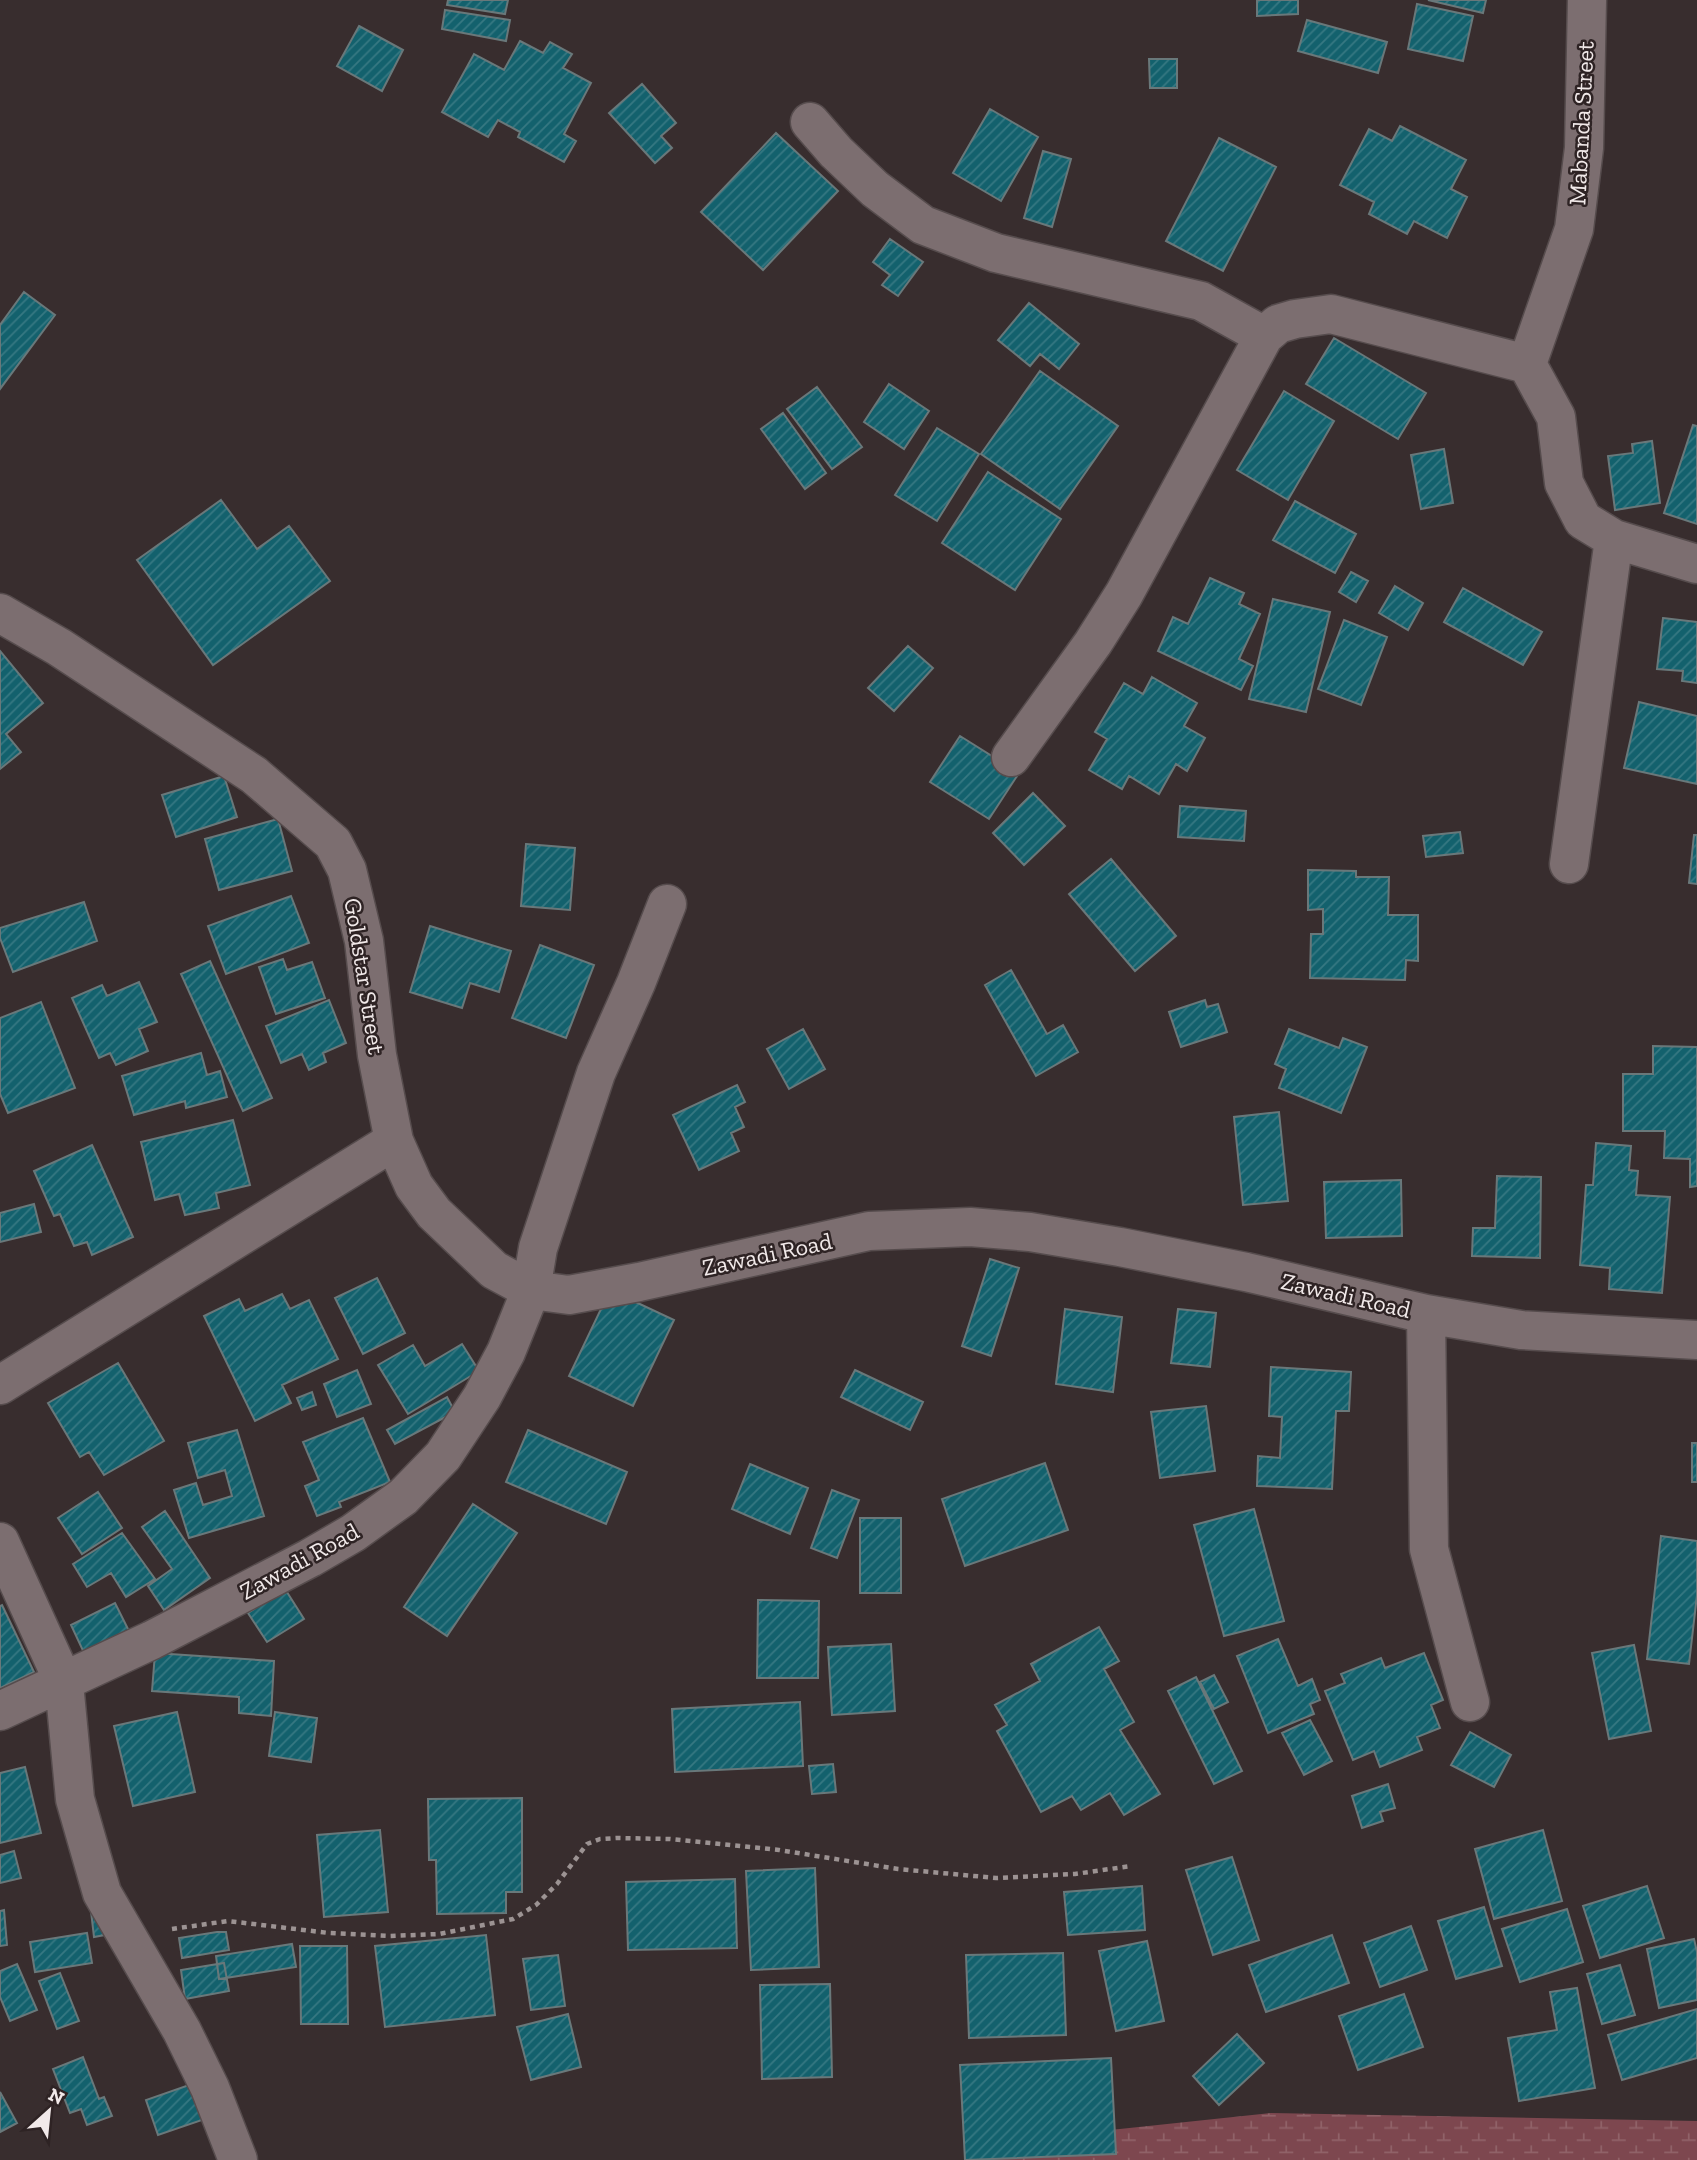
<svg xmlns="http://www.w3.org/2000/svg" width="1697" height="2160" font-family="'Zilla Slab',serif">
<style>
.wetland{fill:url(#wetland-marsh)}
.building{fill:url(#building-hatch);stroke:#69787a;stroke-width:2}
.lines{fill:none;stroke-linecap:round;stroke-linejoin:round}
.minor-casing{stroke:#564c4d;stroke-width:41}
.path{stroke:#9c9393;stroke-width:4.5;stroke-dasharray:5 5;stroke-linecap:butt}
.minor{stroke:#7c6e70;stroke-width:38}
.labels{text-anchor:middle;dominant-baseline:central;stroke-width:5;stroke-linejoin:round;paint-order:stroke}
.street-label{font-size:24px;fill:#f1e9e9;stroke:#2e2324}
</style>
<defs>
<pattern id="wetland-marsh" width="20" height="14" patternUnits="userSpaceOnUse" patternTransform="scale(1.75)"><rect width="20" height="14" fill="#7d474f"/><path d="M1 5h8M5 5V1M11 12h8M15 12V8" fill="none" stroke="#906268"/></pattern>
<pattern id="building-hatch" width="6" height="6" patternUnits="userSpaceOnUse" patternTransform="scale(1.75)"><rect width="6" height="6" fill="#13616d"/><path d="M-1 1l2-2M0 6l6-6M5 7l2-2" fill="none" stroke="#367882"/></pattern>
</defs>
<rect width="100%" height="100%" fill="#382d2e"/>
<path class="wetland" d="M 1271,2113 L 1697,2121 L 1697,2160 L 992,2160 L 1016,2140 Z"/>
<path class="building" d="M 448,0 L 508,0 L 505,14 L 447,5 Z
M 1257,0 L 1298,0 L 1298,14 L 1257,16 Z
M 1428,0 L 1486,0 L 1483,13 Z
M 1417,4 L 1473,16 L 1463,61 L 1408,49 Z
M 445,10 L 510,20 L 506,41 L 442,29 Z
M 1307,20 L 1387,42 L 1378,73 L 1298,51 Z
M 359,26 L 403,50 L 382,91 L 337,66 Z
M 520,41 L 543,53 L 550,42 L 572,54 L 563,68 L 591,83 L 564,134 L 576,141 L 564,162 L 518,137 L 520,132 L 498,120 L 488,137 L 442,112 L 474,54 L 504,70 Z
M 1149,59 L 1177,59 L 1177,88 L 1150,88 Z
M 642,84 L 676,123 L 661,136 L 672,148 L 655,163 L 609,113 Z
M 990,109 L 1038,137 L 1001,201 L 953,173 Z
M 1400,126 L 1466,160 L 1451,189 L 1467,197 L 1447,238 L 1414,221 L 1407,234 L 1369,214 L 1374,202 L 1340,185 L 1369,129 L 1392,141 Z
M 776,133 L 838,191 L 763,270 L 701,212 Z
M 1219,138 L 1276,167 L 1223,271 L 1166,241 Z
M 1043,151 L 1071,159 L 1052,227 L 1024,218 Z
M 890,239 L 923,262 L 898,296 L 882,285 L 890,275 L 873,262 Z
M 24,292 L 55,315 L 0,389 L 0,325 Z
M 1029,303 L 1079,344 L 1059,369 L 1040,354 L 1030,366 L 998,340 Z
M 1334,338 L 1426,393 L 1398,439 L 1306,384 Z
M 1040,371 L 1118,426 L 1060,509 L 981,454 Z
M 889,384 L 929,411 L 904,449 L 864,422 Z
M 817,387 L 862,447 L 832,469 L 787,409 Z
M 1284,391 L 1334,421 L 1288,500 L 1237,470 Z
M 783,413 L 826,473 L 805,489 L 761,429 Z
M 1693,425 L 1697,426 L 1697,524 L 1664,513 Z
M 937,428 L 979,454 L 937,521 L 895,495 Z
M 1652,441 L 1660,503 L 1615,510 L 1608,456 L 1633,453 L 1632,444 Z
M 1444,449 L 1453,503 L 1421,509 L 1411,455 Z
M 988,472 L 1061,519 L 1015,590 L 942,543 Z
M 221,500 L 257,549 L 289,526 L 330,581 L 213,665 L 137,560 Z
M 1295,501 L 1356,534 L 1335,573 L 1273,540 Z
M 1351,572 L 1368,581 L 1356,602 L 1339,592 Z
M 1210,578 L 1244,593 L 1239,604 L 1260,614 L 1239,659 L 1253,666 L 1241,690 L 1158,651 L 1173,617 L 1188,624 Z
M 1395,586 L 1423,603 L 1408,630 L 1379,613 Z
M 1463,588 L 1542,632 L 1523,665 L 1444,622 Z
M 1273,599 L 1330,612 L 1306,712 L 1249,699 Z
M 1663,618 L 1697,622 L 1697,683 L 1682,681 L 1683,671 L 1657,669 Z
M 1344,620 L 1387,637 L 1361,705 L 1318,689 Z
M 908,646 L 933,668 L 894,711 L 868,688 Z
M 0,651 L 43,703 L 6,734 L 21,752 L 0,769 Z
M 1152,677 L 1197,703 L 1184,726 L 1205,738 L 1187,771 L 1176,764 L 1159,794 L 1129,776 L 1122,789 L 1089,770 L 1107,739 L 1095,732 L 1124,683 L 1143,694 Z
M 1639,702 L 1697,716 L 1697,784 L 1624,768 Z
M 960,736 L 1019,773 L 989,819 L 930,782 Z
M 224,776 L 237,817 L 176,837 L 162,795 Z
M 1033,793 L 1065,826 L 1024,865 L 993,833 Z
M 1180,806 L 1246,811 L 1244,841 L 1178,837 Z
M 278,819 L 292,871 L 219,890 L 205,839 Z
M 1460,832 L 1463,853 L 1426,857 L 1423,836 Z
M 1694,835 L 1697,835 L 1697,884 L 1689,883 Z
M 526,844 L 575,848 L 570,910 L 521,906 Z
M 1111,859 L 1176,936 L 1135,971 L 1069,894 Z
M 1308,870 L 1356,871 L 1356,877 L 1389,877 L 1388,915 L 1418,915 L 1418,961 L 1406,960 L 1405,980 L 1310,978 L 1311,934 L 1323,934 L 1323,909 L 1308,910 Z
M 291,896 L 309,943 L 226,974 L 208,926 Z
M 84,902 L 97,941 L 13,972 L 0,938 L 0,928 Z
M 430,926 L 511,951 L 499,992 L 470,983 L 462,1008 L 410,992 Z
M 540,945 L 594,965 L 566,1038 L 512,1018 Z
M 283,959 L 287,970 L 312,962 L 325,998 L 276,1014 L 259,967 Z
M 210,961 L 272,1098 L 243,1111 L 181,974 Z
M 1011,970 L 1047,1034 L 1063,1025 L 1078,1052 L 1036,1076 L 985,985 Z
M 139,982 L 157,1022 L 139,1029 L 148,1051 L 116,1065 L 110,1053 L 99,1058 L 72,998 L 102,985 L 107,996 Z
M 329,1000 L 346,1043 L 323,1053 L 326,1062 L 309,1070 L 302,1054 L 281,1063 L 266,1026 Z
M 1205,1000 L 1207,1007 L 1218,1004 L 1227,1032 L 1181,1047 L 1169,1012 Z
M 41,1002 L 75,1088 L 8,1113 L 0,1094 L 0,1018 Z
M 803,1029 L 825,1069 L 789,1089 L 767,1049 Z
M 1289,1029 L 1339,1048 L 1343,1038 L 1367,1047 L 1341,1113 L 1279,1088 L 1286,1069 L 1275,1064 Z
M 1653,1046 L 1697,1047 L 1697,1186 L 1690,1187 L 1690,1159 L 1664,1158 L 1665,1131 L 1623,1131 L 1623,1074 L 1653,1074 Z
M 201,1053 L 207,1075 L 220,1071 L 227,1097 L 186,1108 L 185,1101 L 134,1115 L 122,1076 Z
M 737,1085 L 745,1102 L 735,1107 L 744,1127 L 731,1133 L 739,1151 L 699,1170 L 673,1115 Z
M 1279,1112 L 1288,1201 L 1243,1205 L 1234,1117 Z
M 233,1120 L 250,1185 L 216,1193 L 219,1208 L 185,1215 L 179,1194 L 155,1200 L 141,1142 Z
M 1596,1143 L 1631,1146 L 1629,1170 L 1638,1171 L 1636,1195 L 1670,1197 L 1662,1293 L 1609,1289 L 1610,1268 L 1580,1265 L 1586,1185 L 1593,1185 Z
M 92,1145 L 133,1237 L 92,1255 L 87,1242 L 74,1246 L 60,1214 L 54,1216 L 34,1171 Z
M 1497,1176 L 1541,1177 L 1540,1258 L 1472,1256 L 1473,1228 L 1495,1228 Z
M 1401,1180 L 1402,1236 L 1326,1238 L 1324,1182 Z
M 34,1204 L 41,1232 L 0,1242 L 0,1213 Z
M 990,1259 L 1019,1268 L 991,1356 L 962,1346 Z
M 377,1278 L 405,1333 L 363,1354 L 335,1298 Z
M 610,1290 L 674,1320 L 633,1406 L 569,1376 Z
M 282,1294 L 290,1309 L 309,1300 L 338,1359 L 282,1385 L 291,1403 L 255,1421 L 204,1316 L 239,1299 L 245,1311 Z
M 1065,1309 L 1122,1317 L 1113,1392 L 1056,1384 Z
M 1178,1309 L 1216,1313 L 1210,1367 L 1171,1363 Z
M 462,1344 L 479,1371 L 408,1414 L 378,1365 L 413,1345 L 425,1366 Z
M 118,1363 L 164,1441 L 104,1475 L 89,1452 L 80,1457 L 48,1403 Z
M 1271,1367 L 1351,1372 L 1349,1411 L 1336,1411 L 1332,1489 L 1257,1486 L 1258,1456 L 1280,1458 L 1282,1417 L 1269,1416 Z
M 357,1370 L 371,1404 L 337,1417 L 324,1384 Z
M 855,1370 L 923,1402 L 910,1430 L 841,1397 Z
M 312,1392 L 316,1405 L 302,1410 L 297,1398 Z
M 447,1397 L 455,1412 L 395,1444 L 387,1430 Z
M 1206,1406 L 1215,1471 L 1160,1478 L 1151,1412 Z
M 363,1418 L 390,1482 L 339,1502 L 341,1507 L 317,1516 L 305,1486 L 319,1480 L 303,1442 Z
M 237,1430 L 264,1516 L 189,1538 L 174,1490 L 196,1483 L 203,1505 L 232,1496 L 225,1470 L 198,1478 L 188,1443 Z
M 528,1430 L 627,1472 L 606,1524 L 506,1482 Z
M 1692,1443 L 1697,1443 L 1697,1482 L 1692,1482 Z
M 1045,1463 L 1068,1530 L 965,1566 L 942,1499 Z
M 750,1464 L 808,1488 L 790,1534 L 732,1509 Z
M 832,1490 L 859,1500 L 837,1558 L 811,1548 Z
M 98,1492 L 122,1528 L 82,1554 L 58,1518 Z
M 473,1504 L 517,1533 L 447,1636 L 404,1607 Z
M 1254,1509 L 1284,1621 L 1224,1636 L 1194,1525 Z
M 165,1511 L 210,1578 L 164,1610 L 148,1586 L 172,1569 L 142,1527 Z
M 860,1518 L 901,1518 L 901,1593 L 860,1593 Z
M 122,1533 L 155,1579 L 126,1597 L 111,1573 L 87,1587 L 73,1564 Z
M 1661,1536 L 1697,1541 L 1697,1595 L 1689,1664 L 1647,1659 Z
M 285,1589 L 304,1619 L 267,1642 L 248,1613 Z
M 758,1600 L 819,1601 L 818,1678 L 757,1678 Z
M 115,1603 L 130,1633 L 85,1655 L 71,1625 Z
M 2,1605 L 34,1672 L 0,1688 L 0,1606 Z
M 1099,1627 L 1119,1661 L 1104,1669 L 1134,1722 L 1120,1730 L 1160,1794 L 1124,1815 L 1110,1793 L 1081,1810 L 1072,1796 L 1041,1812 L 997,1731 L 1007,1725 L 995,1705 L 1040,1681 L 1031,1664 Z
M 1278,1639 L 1298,1686 L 1312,1679 L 1320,1700 L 1310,1704 L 1314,1714 L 1268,1733 L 1237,1656 Z
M 891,1644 L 895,1711 L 832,1715 L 828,1647 Z
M 1634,1645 L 1651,1731 L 1609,1739 L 1592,1653 Z
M 155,1653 L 274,1661 L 271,1716 L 239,1713 L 239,1697 L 152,1691 Z
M 1424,1653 L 1443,1700 L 1431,1705 L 1440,1728 L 1417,1737 L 1422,1750 L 1380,1767 L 1374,1751 L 1353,1760 L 1325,1691 L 1345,1683 L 1341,1674 L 1381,1658 L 1385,1668 Z
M 1214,1675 L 1228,1702 L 1214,1709 L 1200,1682 Z
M 1196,1677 L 1242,1771 L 1214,1784 L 1168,1691 Z
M 800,1702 L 803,1766 L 675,1772 L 672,1709 Z
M 177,1712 L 195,1792 L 133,1806 L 114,1726 Z
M 275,1712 L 317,1718 L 311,1762 L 269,1756 Z
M 1310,1720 L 1332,1761 L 1304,1775 L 1282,1733 Z
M 1470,1732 L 1511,1755 L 1494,1787 L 1451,1765 Z
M 833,1764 L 836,1792 L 812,1794 L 809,1766 Z
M 25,1767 L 41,1833 L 0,1843 L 0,1773 Z
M 1388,1784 L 1395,1808 L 1380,1812 L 1383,1821 L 1362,1828 L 1352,1796 Z
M 522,1798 L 522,1892 L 506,1892 L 506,1913 L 437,1914 L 436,1860 L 429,1860 L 428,1799 Z
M 380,1830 L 388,1912 L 324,1917 L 317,1835 Z
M 1543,1830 L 1562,1901 L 1494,1919 L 1475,1849 Z
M 14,1851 L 21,1878 L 0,1883 L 0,1855 Z
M 1232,1857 L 1259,1940 L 1213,1955 L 1186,1870 Z
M 815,1868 L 819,1967 L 751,1970 L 746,1871 Z
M 735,1879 L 737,1948 L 628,1950 L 626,1882 Z
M 1142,1886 L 1145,1930 L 1068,1935 L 1064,1892 Z
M 1647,1886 L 1664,1938 L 1600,1958 L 1583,1906 Z
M 1484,1907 L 1502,1966 L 1456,1979 L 1438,1921 Z
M 1567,1909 L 1583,1962 L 1520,1982 L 1502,1929 Z
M 4,1910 L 7,1945 L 0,1946 L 0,1911 Z
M 91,1911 L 110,1934 L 94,1937 Z
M 1411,1926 L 1427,1970 L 1380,1987 L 1364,1943 Z
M 217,1932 L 226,1932 L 229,1950 L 182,1958 L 179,1938 Z
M 87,1933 L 92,1963 L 35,1972 L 30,1942 Z
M 486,1935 L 495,2015 L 385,2027 L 375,1946 Z
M 1332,1935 L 1349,1983 L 1266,2012 L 1249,1965 Z
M 1694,1939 L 1697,1952 L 1697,2000 L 1659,2008 L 1647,1949 Z
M 1147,1941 L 1164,2021 L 1116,2031 L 1099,1951 Z
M 292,1944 L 296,1967 L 219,1979 L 216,1956 Z
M 300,1946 L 347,1946 L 348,2024 L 301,2024 Z
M 1063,1953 L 1066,2035 L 969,2038 L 966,1955 Z
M 558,1955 L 565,2006 L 531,2010 L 523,1959 Z
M 224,1963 L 229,1991 L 185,1999 L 181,1970 Z
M 17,1964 L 37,2010 L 10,2021 L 0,1997 L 0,1971 Z
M 1620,1965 L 1635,2015 L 1602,2024 L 1587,1974 Z
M 60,1973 L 79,2021 L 57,2029 L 39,1981 Z
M 830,1984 L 832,2077 L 762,2079 L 760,1985 Z
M 1577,1988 L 1595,2088 L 1519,2101 L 1508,2038 L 1557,2030 L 1550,1992 Z
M 1404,1994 L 1423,2047 L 1358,2070 L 1339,2016 Z
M 1697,2009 L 1697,2058 L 1622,2080 L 1608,2035 Z
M 568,2014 L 581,2067 L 531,2080 L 517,2027 Z
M 1237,2034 L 1264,2063 L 1219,2105 L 1193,2076 Z
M 83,2057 L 99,2099 L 104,2097 L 112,2116 L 87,2125 L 81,2109 L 70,2113 L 53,2069 Z
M 1111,2058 L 1116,2154 L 965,2160 L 960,2065 Z
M 192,2084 L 205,2119 L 158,2135 L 146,2100 Z
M 0,2092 L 17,2123 L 0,2132 Z"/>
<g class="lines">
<defs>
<path id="minor" d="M 810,122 L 836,152 L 875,189 L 923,225 L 996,253 L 1201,301 L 1264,336
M 1527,364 L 1574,229 L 1584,148 L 1587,0
M 0,613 L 59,647 L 254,775 L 333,843 L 347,870 L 364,941 L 377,1055 L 394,1141 L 414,1186 L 434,1213 L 494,1270 L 531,1290 L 569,1295 L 639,1282 L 869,1231 L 970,1227 L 1030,1232 L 1120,1247 L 1246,1272 L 1426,1314 L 1521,1330 L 1697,1340
M 1011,757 L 1093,643 L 1124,594 L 1264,336 L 1278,324 L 1295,319 L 1331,314 L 1527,364 L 1556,417 L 1564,483 L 1583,520 L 1614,539 L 1697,564
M 1569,864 L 1614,539
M 1426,1314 L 1429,1549 L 1470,1702
M 0,1385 L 394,1141
M 0,1542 L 64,1683 L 75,1799 L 102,1893 L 182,2031 L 210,2088 L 238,2160
M 0,1711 L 152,1640 L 310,1558 L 353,1533 L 403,1497 L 443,1456 L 482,1397 L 506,1352 L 531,1290 L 538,1248 L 596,1073 L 636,983 L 667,904"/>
</defs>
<use href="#minor" class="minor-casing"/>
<path class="path" d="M 172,1929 L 228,1921 L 329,1933 L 390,1936 L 439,1934 L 513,1919 L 536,1905 L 557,1884 L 587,1844 L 600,1839 L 617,1838 L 670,1839 L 779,1850 L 898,1869 L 996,1878 L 1075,1874 L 1131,1866"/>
<use href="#minor" class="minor"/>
</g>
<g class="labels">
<g class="street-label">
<text transform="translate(1581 123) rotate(-87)">Mabanda Street</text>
<text transform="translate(365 976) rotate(81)">Goldstar Street</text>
<text transform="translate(767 1254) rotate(-12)">Zawadi Road</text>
<text transform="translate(1346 1295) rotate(13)">Zawadi Road</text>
<text transform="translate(299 1561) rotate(-29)">Zawadi Road</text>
</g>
</g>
<g transform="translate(49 2111) rotate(27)" stroke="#2e2324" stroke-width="5" paint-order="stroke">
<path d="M0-5L12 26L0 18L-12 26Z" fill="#f1e9e9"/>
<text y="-10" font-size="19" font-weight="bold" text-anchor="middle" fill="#f1e9e9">N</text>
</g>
</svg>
